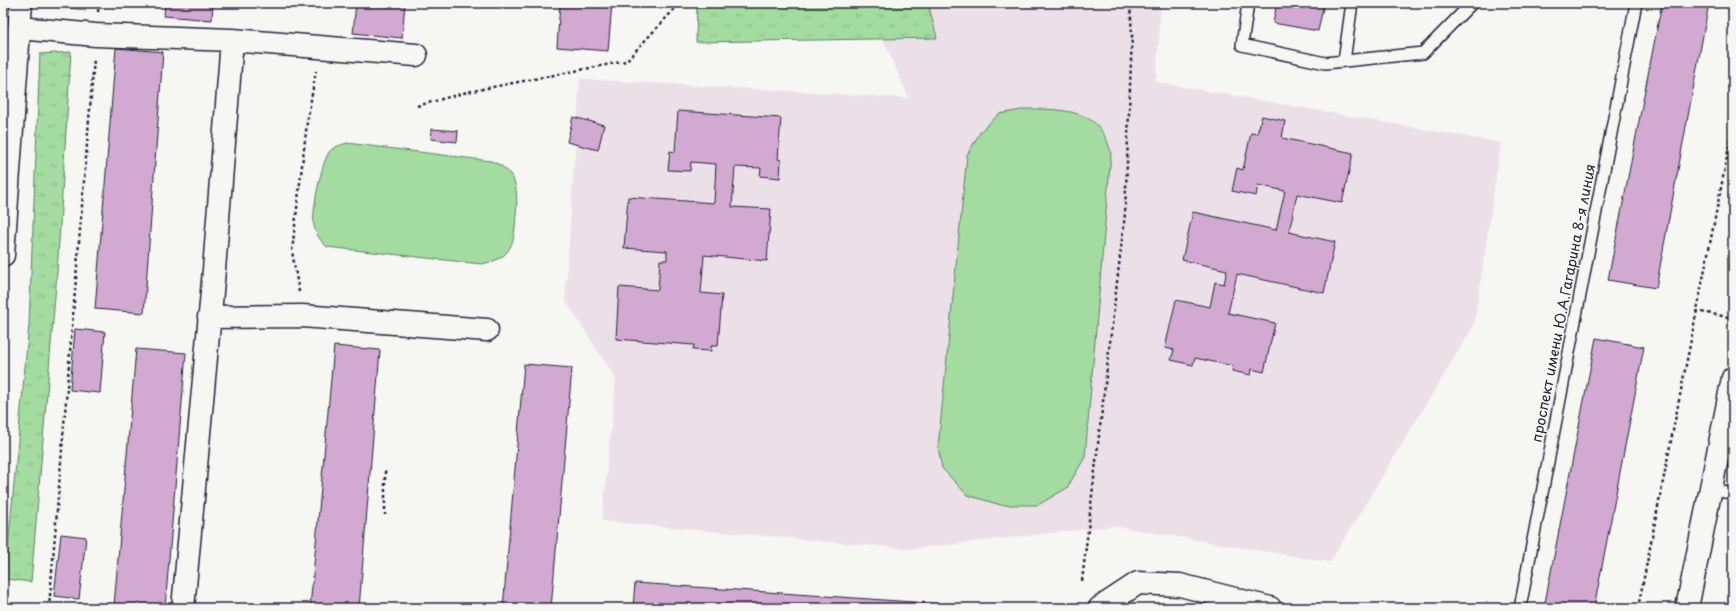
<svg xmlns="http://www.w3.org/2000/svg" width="1736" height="611" font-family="'Playpen Sans',sans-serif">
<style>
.built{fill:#ebdfe8}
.grass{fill:url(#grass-tufts);stroke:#627e6e}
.pitch{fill:#a3dba0;stroke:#627e6e}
.building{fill:#d2aad1;stroke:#22223b}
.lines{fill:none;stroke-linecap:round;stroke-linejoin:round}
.lane-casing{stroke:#22223b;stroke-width:14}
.street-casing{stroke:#22223b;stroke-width:25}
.secondary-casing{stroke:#22223b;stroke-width:25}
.primary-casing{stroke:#22223b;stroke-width:25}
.path{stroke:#22223b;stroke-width:2.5;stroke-dasharray:3 3;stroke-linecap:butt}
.lane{stroke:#f6f6f2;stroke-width:11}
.street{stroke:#f6f6f2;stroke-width:22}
.secondary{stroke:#f6f6f2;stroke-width:22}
.primary{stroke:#f6f6f2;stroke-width:22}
.labels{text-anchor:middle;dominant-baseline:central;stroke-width:3;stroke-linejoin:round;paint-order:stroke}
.street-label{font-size:14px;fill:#22223b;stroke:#f6f6f2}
</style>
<defs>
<pattern id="grass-tufts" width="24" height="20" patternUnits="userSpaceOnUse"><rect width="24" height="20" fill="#a3dba0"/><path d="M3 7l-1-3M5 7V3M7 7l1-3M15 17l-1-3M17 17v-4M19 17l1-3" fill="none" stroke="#8cbc8b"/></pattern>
</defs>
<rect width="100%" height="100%" fill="#f6f6f2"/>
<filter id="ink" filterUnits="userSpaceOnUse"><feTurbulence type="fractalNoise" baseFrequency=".025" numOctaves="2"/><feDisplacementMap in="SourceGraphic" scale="8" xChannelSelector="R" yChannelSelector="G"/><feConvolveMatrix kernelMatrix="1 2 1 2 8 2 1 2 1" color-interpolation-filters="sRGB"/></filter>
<g filter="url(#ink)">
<path class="built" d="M 867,3 L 1161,3 L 1156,82 L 1501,143 L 1474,325 L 1330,562 L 1113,526 L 910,549 L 602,521 L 616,379 L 565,300 L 580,79 L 909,98 Z"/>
<path class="grass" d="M 48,3 L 86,3 L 85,10 L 48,6 Z
M 697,3 L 928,3 L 937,38 L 696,42 Z
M 71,52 L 57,273 L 31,582 L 5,579 L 29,324 L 40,54 Z"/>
<path class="pitch" d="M 1027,109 C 1051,109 1089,108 1103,133 C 1107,139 1109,146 1111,153 L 1085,457 L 1067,488 L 1038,505 L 1001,505 L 967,495 L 942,468 L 938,447 L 967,155 L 981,131 L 999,114 Z
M 347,143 L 491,161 C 518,171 518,190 516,216 C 514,244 512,259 481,264 L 327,247 C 321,241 316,235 314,226 C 311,214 322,159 330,151 C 335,146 341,145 347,143 Z"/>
<path class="building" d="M 165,3 L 213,3 L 212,20 L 164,16 Z
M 356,3 L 405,3 L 402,38 L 353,33 Z
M 560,3 L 612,3 L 608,51 L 557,47 Z
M 1277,3 L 1324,3 L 1318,31 L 1273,23 Z
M 1662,3 L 1709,3 L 1656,288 L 1608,280 Z
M 116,48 L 163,52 L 144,313 L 95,309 Z
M 678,111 L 781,118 L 778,159 L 781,160 L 780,178 L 760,176 L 761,168 L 735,167 L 732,207 L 771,209 L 767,261 L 704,255 L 701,293 L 722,295 L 718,346 L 711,346 L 711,351 L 693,350 L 694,345 L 616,339 L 619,287 L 658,290 L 660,260 L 667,260 L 667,251 L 624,248 L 628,197 L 714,203 L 716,164 L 691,162 L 690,171 L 668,170 L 670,151 L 675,152 Z
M 1262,116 L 1285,121 L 1282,138 L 1353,153 L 1342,203 L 1297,194 L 1289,232 L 1335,242 L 1324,293 L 1237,274 L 1228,313 L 1275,323 L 1264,372 L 1252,369 L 1251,375 L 1232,371 L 1233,366 L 1195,358 L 1193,365 L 1171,360 L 1174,350 L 1165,348 L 1176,300 L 1210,307 L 1215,282 L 1224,284 L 1227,270 L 1182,260 L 1193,212 L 1276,230 L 1285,191 L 1258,185 L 1256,196 L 1232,191 L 1237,168 L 1243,170 L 1251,133 L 1257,134 Z
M 573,117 L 604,125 L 598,150 L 567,142 Z
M 432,129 L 458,131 L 457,142 L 431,139 Z
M 75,329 L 105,332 L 100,393 L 70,390 Z
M 1596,338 L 1644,347 L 1594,608 L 1544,608 Z
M 334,346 L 380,350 L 359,608 L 310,608 Z
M 136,349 L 186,353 L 165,608 L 114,606 Z
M 524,364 L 572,368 L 551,608 L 503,608 Z
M 61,534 L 86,537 L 79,599 L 54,596 Z
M 635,583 L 986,607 L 986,608 L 633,608 Z"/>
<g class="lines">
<defs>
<path id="lane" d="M 1248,3 L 1242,45 L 1325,63 L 1423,53 L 1472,3
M 1344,61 L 1352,3
M 1711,489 L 1733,494
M 1520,608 L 1636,3"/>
<path id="street" d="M 19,28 L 96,35 L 232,40 L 416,55
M 209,317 L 302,316 L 487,330
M 183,608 L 214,270 L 232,40
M 1100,608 L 1138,583 L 1180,585 L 1270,608"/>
<path id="secondary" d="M 3,255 L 21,3"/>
<path id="primary" d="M 1687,608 L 1733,378"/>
</defs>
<use href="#lane" class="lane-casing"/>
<use href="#street" class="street-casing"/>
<use href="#secondary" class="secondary-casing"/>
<use href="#primary" class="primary-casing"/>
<path class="path" d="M 98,12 L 99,3
M 417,106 L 467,92 L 626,61 L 680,3
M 299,292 L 292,251 L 307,123 L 316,71
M 1696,311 L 1733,318
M 385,471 L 385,515
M 1082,581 L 1125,214 L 1132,35 L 1130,4
M 49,608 L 94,59
M 1638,608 L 1733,127"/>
<use href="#lane" class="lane"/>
<use href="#street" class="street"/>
<use href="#secondary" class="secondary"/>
<use href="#primary" class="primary"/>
</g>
</g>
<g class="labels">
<g class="street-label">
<text transform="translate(1563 303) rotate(-79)">проспект имени Ю.А.Гагарина 8-я линия</text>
</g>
</g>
<rect width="1736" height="611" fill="none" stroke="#f6f6f2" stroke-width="16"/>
<rect x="8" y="8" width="1720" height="595" fill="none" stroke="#22223b" stroke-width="1.5" filter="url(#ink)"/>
</svg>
